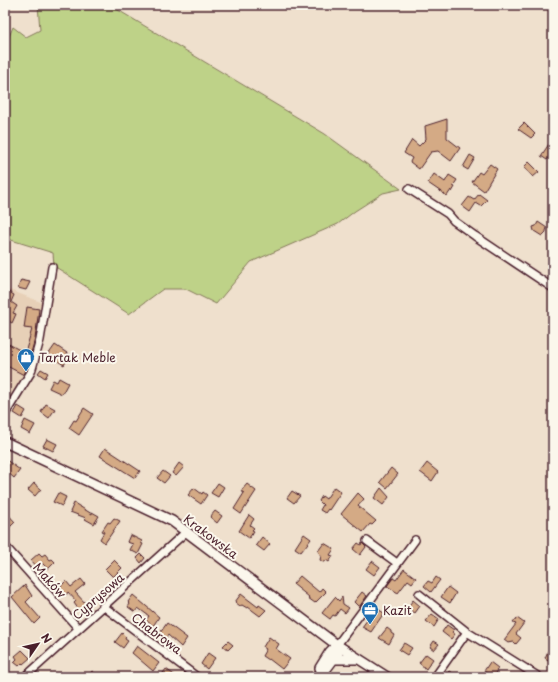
<svg xmlns="http://www.w3.org/2000/svg" width="558" height="682" font-family="'Playpen Sans',sans-serif">
<style>
.built{fill:#e7d0b7}
.green{fill:#bed288;stroke:#84785a}
.building{fill:#d4aa85;stroke:#4a1f2b}
.lines{fill:none;stroke-linecap:round;stroke-linejoin:round}
.minor-casing{stroke:#4a1f2b;stroke-width:10}
.tertiary-casing{stroke:#4a1f2b;stroke-width:12}
.minor{stroke:#fbf7ec;stroke-width:7}
.tertiary{stroke:#fbf7ec;stroke-width:9}
.labels{text-anchor:middle;dominant-baseline:central;stroke-width:4;stroke-linejoin:round;paint-order:stroke}
.poi-label{font-size:12px;fill:#4a1f2b;stroke:#fbf7ec;text-anchor:start}
.street-label{font-size:12px;fill:#4a1f2b;stroke:#fbf7ec}
</style>
<rect width="100%" height="100%" fill="#efe0cd"/>
<filter id="ink" filterUnits="userSpaceOnUse"><feTurbulence type="fractalNoise" baseFrequency=".025" numOctaves="2"/><feDisplacementMap in="SourceGraphic" scale="8" xChannelSelector="R" yChannelSelector="G"/><feConvolveMatrix kernelMatrix="1 2 1 2 8 2 1 2 1" color-interpolation-filters="sRGB"/></filter>
<g filter="url(#ink)">
<path class="built" d="M 5,288 L 43,303 L 39,340 L 30,371 L 5,411 Z"/>
<path class="green" d="M 38,5 L 111,5 L 118,10 L 325,134 L 401,189 L 383,193 L 355,211 L 338,224 L 251,262 L 216,304 L 186,289 L 163,289 L 129,314 L 54,266 L 53,253 L 8,239 L 5,229 L 5,46 L 13,27 L 26,37 L 40,30 Z"/>
<path class="building" d="M 447,119 L 447,138 L 460,148 L 451,161 L 438,151 L 431,152 L 419,169 L 410,162 L 412,158 L 404,153 L 412,140 L 419,146 L 426,139 L 425,126 Z
M 524,123 L 535,134 L 531,138 L 518,129 Z
M 549,144 L 553,147 L 553,158 L 550,156 L 547,160 L 541,156 Z
M 470,155 L 475,158 L 468,170 L 463,167 Z
M 529,162 L 539,172 L 533,177 L 524,167 Z
M 490,164 L 497,169 L 484,191 L 472,182 L 479,172 L 482,174 Z
M 434,174 L 445,182 L 449,175 L 457,180 L 453,186 L 455,187 L 452,192 L 451,190 L 447,196 L 428,183 Z
M 479,194 L 487,200 L 481,206 L 476,203 L 470,212 L 462,206 L 469,197 L 474,200 Z
M 538,222 L 547,228 L 546,231 L 546,232 L 542,236 L 534,231 L 533,227 L 536,226 Z
M 21,280 L 30,282 L 26,290 L 18,288 Z
M 7,291 L 14,295 L 11,302 L 17,306 L 13,313 L 16,314 L 12,323 L 5,319 L 5,295 Z
M 27,307 L 39,309 L 35,339 L 26,370 L 24,375 L 5,365 L 5,342 L 25,353 L 32,329 L 24,328 Z
M 55,345 L 70,355 L 64,365 L 48,355 Z
M 41,369 L 48,373 L 45,378 L 38,373 Z
M 59,378 L 68,383 L 62,394 L 49,388 L 53,380 L 57,382 Z
M 46,404 L 55,409 L 49,418 L 41,412 Z
M 18,406 L 26,411 L 22,418 L 14,413 Z
M 84,408 L 93,414 L 79,435 L 69,428 L 74,420 L 76,421 Z
M 25,420 L 35,425 L 30,434 L 21,429 Z
M 47,439 L 57,444 L 53,451 L 43,446 Z
M 105,448 L 140,471 L 135,478 L 100,456 Z
M 5,459 L 20,470 L 14,478 L 5,470 Z
M 179,463 L 184,467 L 176,476 L 172,473 Z
M 427,463 L 438,472 L 432,481 L 420,472 Z
M 391,468 L 398,474 L 387,488 L 380,482 Z
M 163,471 L 170,476 L 164,483 L 157,478 Z
M 34,483 L 41,489 L 35,496 L 28,490 Z
M 218,483 L 224,487 L 218,497 L 211,493 Z
M 247,484 L 256,491 L 241,514 L 234,509 L 244,493 L 241,491 Z
M 334,487 L 341,492 L 329,510 L 328,509 L 325,513 L 320,510 L 323,505 L 319,501 L 322,496 L 326,499 Z
M 194,488 L 202,494 L 203,492 L 207,495 L 201,504 L 188,495 Z
M 381,488 L 389,497 L 383,505 L 374,498 Z
M 292,491 L 300,496 L 294,503 L 287,498 Z
M 58,493 L 66,497 L 62,506 L 53,502 Z
M 358,493 L 364,499 L 358,506 L 376,521 L 372,525 L 370,524 L 363,532 L 341,514 Z
M 74,503 L 92,514 L 92,512 L 99,516 L 94,524 L 85,519 L 86,518 L 70,512 Z
M 5,511 L 15,522 L 10,527 L 5,521 Z
M 215,511 L 222,516 L 217,523 L 210,517 Z
M 249,515 L 254,519 L 250,525 L 254,528 L 252,530 L 254,531 L 249,538 L 239,531 Z
M 114,518 L 120,521 L 105,543 L 100,539 L 104,532 L 102,531 L 108,522 L 110,523 Z
M 304,534 L 311,539 L 301,552 L 295,548 Z
M 130,535 L 142,541 L 141,543 L 143,544 L 138,554 L 130,550 L 133,544 L 127,542 Z
M 262,537 L 270,544 L 264,551 L 256,545 Z
M 324,543 L 334,549 L 330,555 L 333,556 L 329,562 L 326,560 L 325,562 L 323,562 L 320,560 L 321,556 L 318,551 Z
M 358,543 L 361,545 L 362,543 L 366,547 L 360,555 L 353,549 Z
M 39,553 L 42,556 L 45,554 L 50,560 L 52,559 L 55,562 L 48,569 L 42,563 L 38,568 L 31,560 Z
M 141,554 L 145,558 L 141,563 L 137,558 Z
M 114,560 L 122,568 L 113,577 L 105,569 Z
M 372,561 L 380,567 L 374,575 L 366,569 Z
M 404,569 L 416,578 L 412,583 L 408,580 L 398,593 L 387,586 L 393,578 L 396,580 Z
M 300,576 L 319,592 L 322,588 L 326,592 L 315,603 L 308,598 L 309,597 L 293,584 Z
M 436,577 L 440,580 L 431,592 L 424,586 L 428,581 L 432,583 Z
M 81,579 L 85,584 L 75,592 L 86,604 L 79,610 L 74,603 L 76,601 L 68,592 L 66,595 L 59,588 L 66,581 L 71,587 Z
M 25,585 L 32,596 L 26,602 L 40,618 L 34,624 L 12,597 Z
M 448,587 L 456,593 L 450,603 L 441,597 Z
M 362,592 L 367,596 L 359,607 L 354,602 Z
M 241,594 L 258,607 L 259,605 L 266,610 L 260,616 L 248,607 L 247,608 L 242,605 L 240,606 L 235,602 Z
M 133,595 L 159,617 L 153,626 L 146,620 L 149,616 L 138,608 L 135,612 L 128,607 L 130,604 L 128,602 Z
M 335,597 L 339,601 L 342,597 L 343,604 L 349,608 L 345,613 L 340,609 L 335,616 L 333,615 L 330,619 L 322,613 Z
M 413,600 L 420,606 L 415,613 L 407,608 Z
M 376,608 L 384,613 L 371,632 L 362,627 Z
M 432,614 L 439,619 L 434,627 L 426,621 Z
M 517,618 L 524,623 L 516,634 L 521,638 L 516,644 L 514,642 L 508,643 L 504,640 L 516,624 L 513,623 Z
M 167,623 L 187,638 L 181,647 L 168,635 L 166,638 L 160,633 Z
M 447,625 L 454,630 L 452,632 L 455,634 L 451,639 L 442,632 Z
M 387,628 L 391,631 L 391,633 L 394,635 L 389,644 L 379,638 Z
M 122,633 L 126,637 L 125,639 L 128,641 L 123,648 L 115,642 Z
M 269,637 L 279,644 L 276,649 L 290,659 L 282,669 L 269,659 L 268,660 L 262,656 L 266,649 L 263,647 Z
M 228,641 L 233,645 L 228,650 L 223,646 Z
M 434,641 L 439,644 L 434,650 L 430,647 Z
M 404,643 L 412,648 L 407,655 L 399,650 Z
M 137,646 L 159,663 L 153,671 L 132,653 Z
M 22,650 L 30,658 L 23,664 L 22,663 L 19,666 L 14,662 L 17,659 L 15,656 Z
M 548,651 L 553,654 L 553,663 L 545,658 Z
M 208,653 L 215,658 L 207,669 L 201,664 Z
M 426,654 L 433,659 L 426,669 L 419,663 Z
M 490,662 L 498,668 L 493,677 L 484,671 Z
M 166,669 L 177,677 L 160,677 Z
M 92,671 L 100,677 L 87,677 Z
M 449,671 L 458,677 L 444,677 Z"/>
<g class="lines">
<defs>
<path id="minor" d="M 409,189 L 448,214 L 454,221 L 475,236 L 553,288
M 5,414 L 31,372 L 40,340 L 52,267
M 367,541 L 397,563
M 5,546 L 78,628
M 419,594 L 467,632 L 539,677
M 103,606 L 197,677
M 337,645 L 415,540
M 25,677 L 187,531
M 435,677 L 467,632"/>
<path id="tertiary" d="M 5,442 L 172,521 L 337,645 L 387,677
M 334,659 L 358,659
M 320,668 L 330,652 L 337,645
M 316,677 L 326,669 L 338,653 L 337,645"/>
</defs>
<use href="#minor" class="minor-casing"/>
<use href="#tertiary" class="tertiary-casing"/>
<use href="#minor" class="minor"/>
<use href="#tertiary" class="tertiary"/>
</g>
</g>
<defs>
<symbol id="shop-pin" viewBox="-11 -11 22 30"><path d="M0 17L-7.5 6A9.5 9.5 0 1 1 7.5 6Z" fill="#1f6fb2" stroke="#fbf7ec"/><path d="M-5-2.5h2.3a2.7 3.5 0 0 1 5.4 0H5L5.5 6h-11ZM-1.5-2.5h3a1.5 2.3 0 0 0-3 0Z" fill="#fff"/></symbol>
<symbol id="office-pin" viewBox="-11 -11 22 30"><path d="M0 17L-7.5 6A9.5 9.5 0 1 1 7.5 6Z" fill="#1f6fb2" stroke="#fbf7ec"/><path d="M-6-3h4V-5.5h4V-3h4V5H-6ZM-1-4.5V-3h2v-1.5ZM-6 0V1H6V0Z" fill="#fff"/></symbol>
</defs>
<g fill-rule="evenodd">
<use href="#shop-pin" x="16" y="347" width="20" height="27"/>
<use href="#office-pin" x="360" y="600" width="20" height="27"/>
</g>
<g class="labels">
<g class="poi-label">
<text x="39" y="357">Tartak Meble</text>
<text x="383" y="610">Kazit</text>
</g>
<g class="street-label">
<text transform="translate(211 536) rotate(37)">Krakowska</text>
<text transform="translate(50 580) rotate(48)">Maków</text>
<text transform="translate(98 596) rotate(-41)">Cyprysowa</text>
<text transform="translate(157 633) rotate(37)">Chabrowa</text>
</g>
</g>
<rect width="558" height="682" fill="none" stroke="#fbf7ec" stroke-width="20"/>
<rect x="10" y="10" width="538" height="662" fill="none" stroke="#4a1f2b" stroke-width="1.5" filter="url(#ink)"/>
<g transform="translate(38 644) rotate(56)" stroke="#fbf7ec" stroke-width="3" paint-order="stroke">
<path d="M0-3L7 15L0 10L-7 15Z" fill="#4a1f2b"/>
<text y="-6" font-size="11" font-weight="bold" text-anchor="middle" fill="#4a1f2b">N</text>
</g>
</svg>
